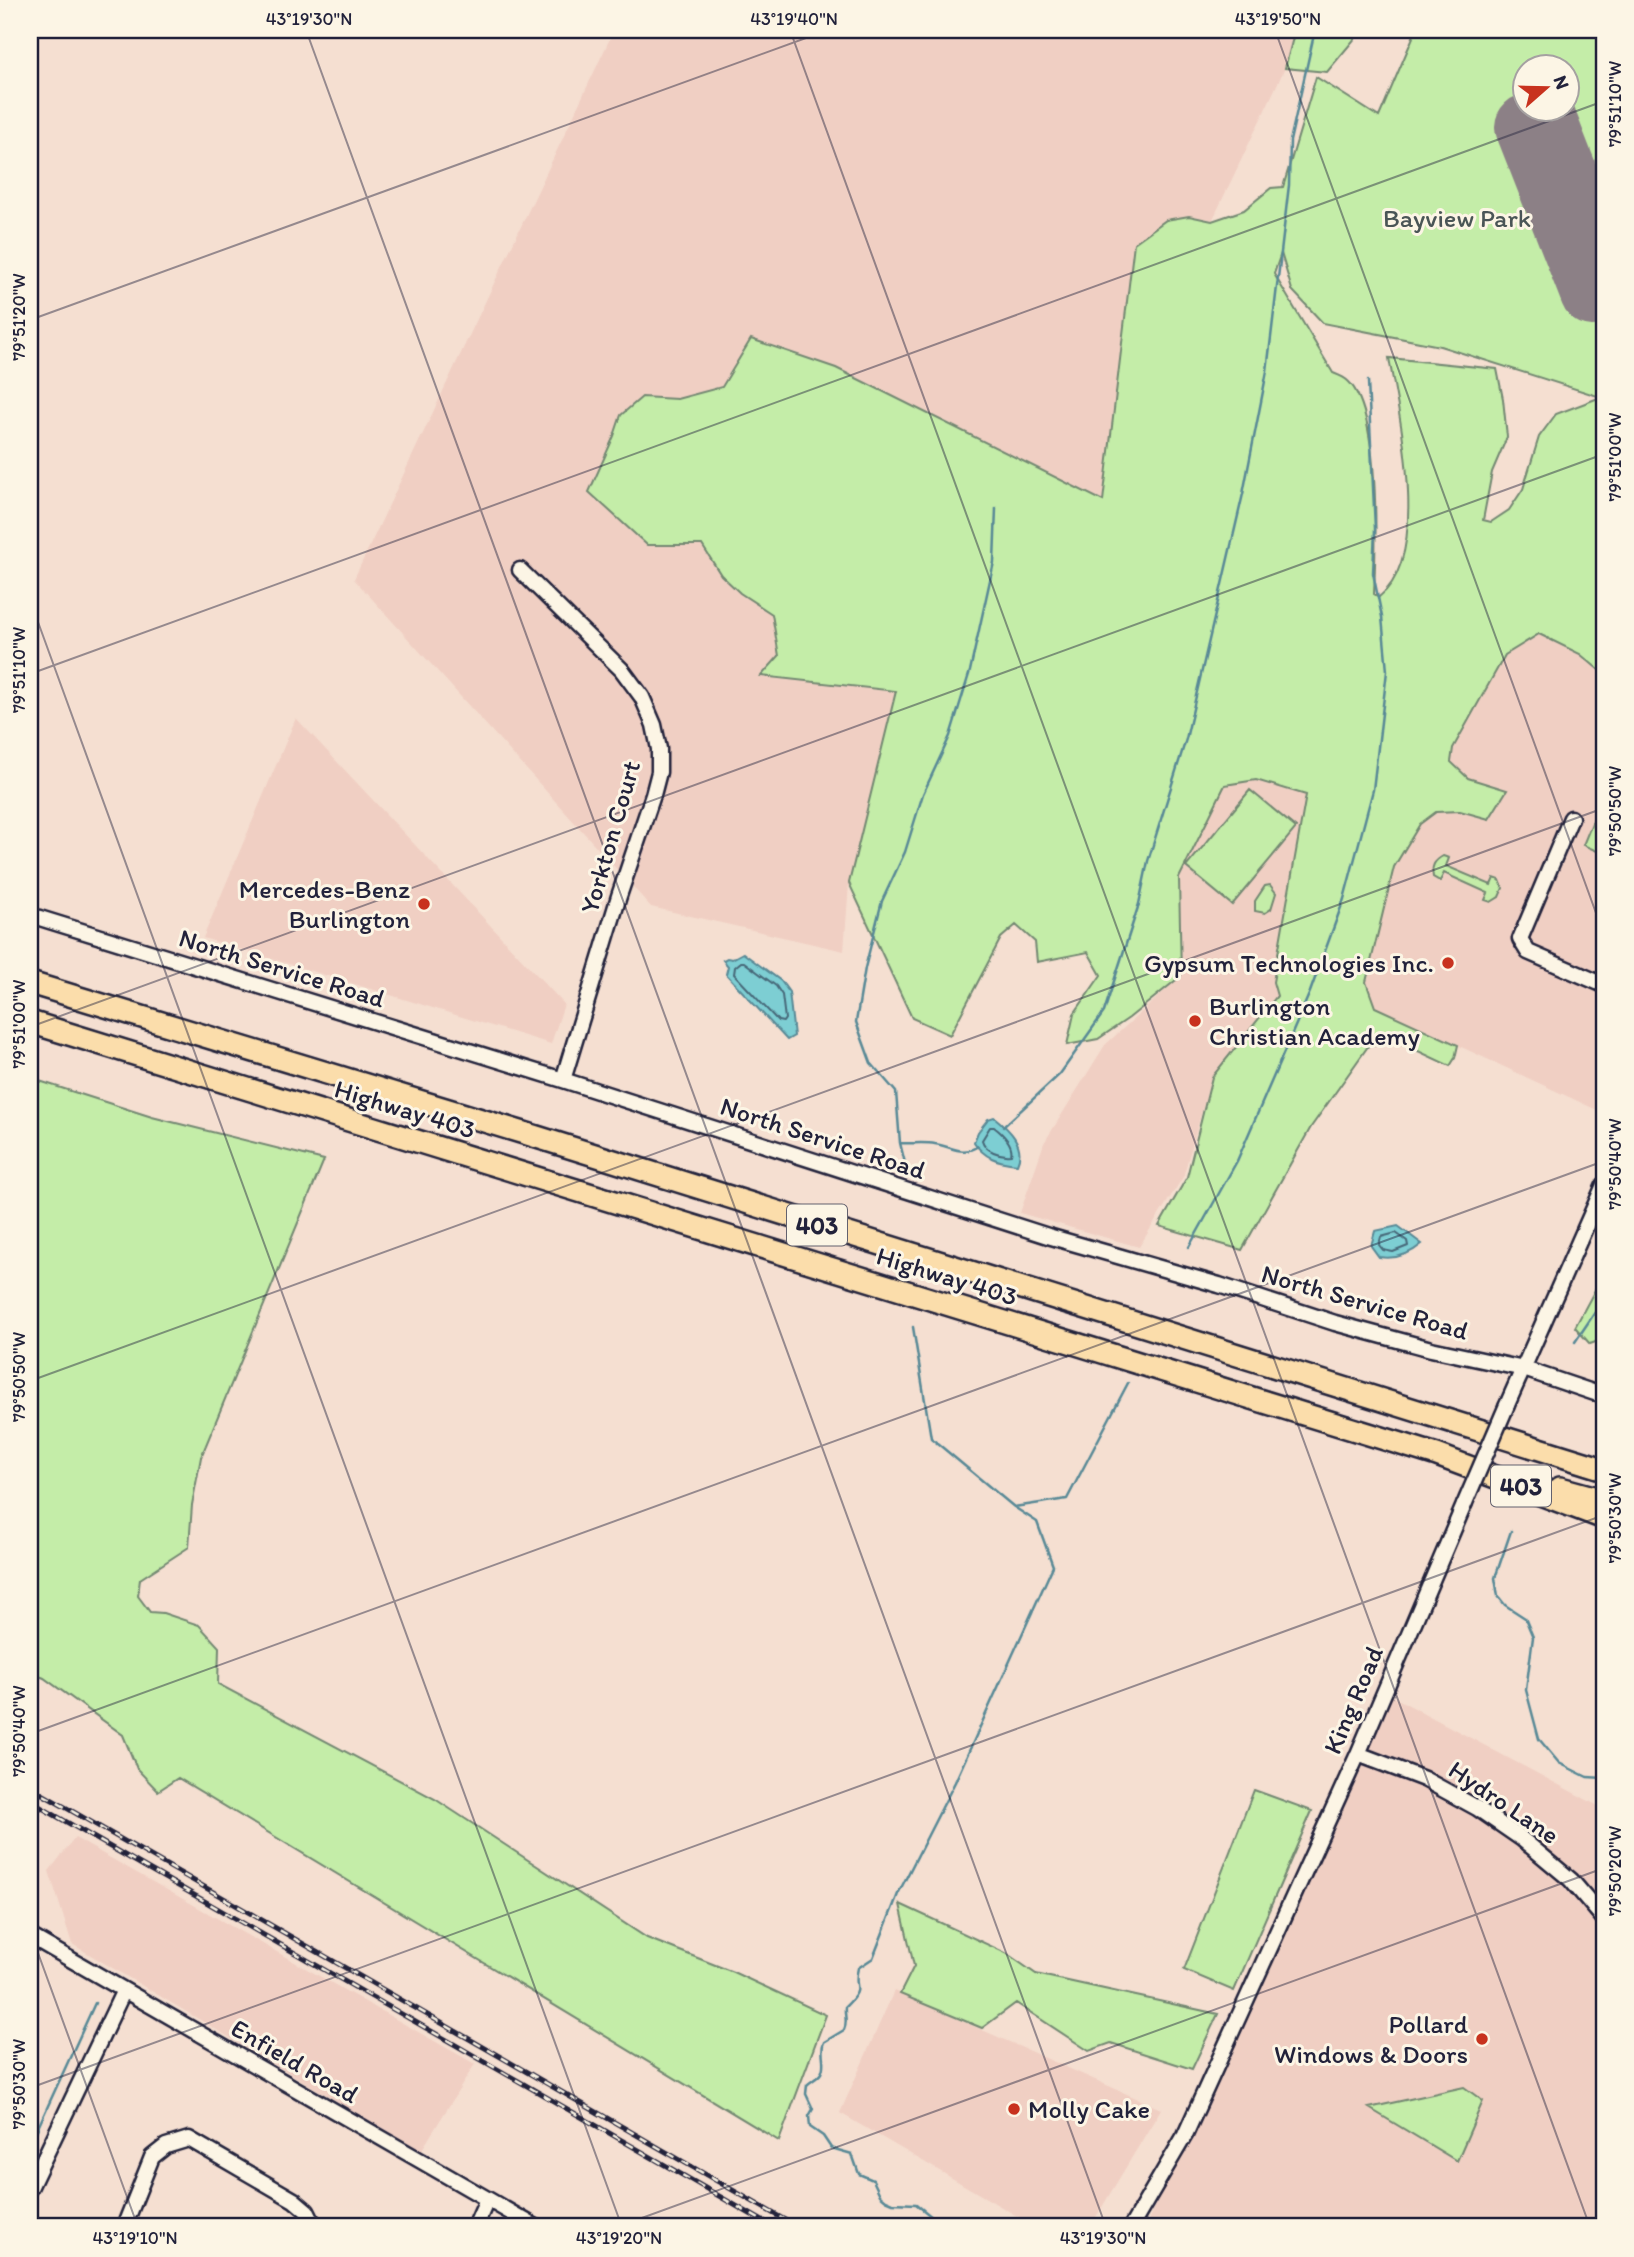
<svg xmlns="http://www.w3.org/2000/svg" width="1634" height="2257" font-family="Itim,sans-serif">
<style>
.built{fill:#f0cfc3}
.green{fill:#c4eda8;stroke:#738872;stroke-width:2;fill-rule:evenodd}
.water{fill:#7dced3;stroke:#598996;stroke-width:2}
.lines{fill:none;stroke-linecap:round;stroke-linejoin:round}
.shore{stroke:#466778;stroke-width:2}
.stream{stroke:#598996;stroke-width:2.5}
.runway{stroke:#8c8086;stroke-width:66}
.minor-casing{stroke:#22223b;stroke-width:19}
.highway-casing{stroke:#22223b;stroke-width:26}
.minor{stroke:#fcf5e5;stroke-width:14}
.highway{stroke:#fbddab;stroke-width:21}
.rail-casing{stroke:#22223b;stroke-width:5}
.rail{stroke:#fcf5e5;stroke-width:2.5;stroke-dasharray:8;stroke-linecap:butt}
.minor-bridge-casing{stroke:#22223b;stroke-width:19;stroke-linecap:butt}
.minor-bridge{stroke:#fcf5e5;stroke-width:14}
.ticks{fill:none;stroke:#22223b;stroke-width:2;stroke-opacity:0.45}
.poi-dot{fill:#c8321e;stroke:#fcf5e5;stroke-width:2.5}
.labels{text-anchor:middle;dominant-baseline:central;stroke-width:6;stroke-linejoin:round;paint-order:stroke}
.shield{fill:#fcf5e5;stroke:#63616e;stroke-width:2}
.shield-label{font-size:24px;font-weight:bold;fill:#22223b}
.park-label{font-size:26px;fill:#4a5556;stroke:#fcf5e5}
.street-label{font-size:26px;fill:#22223b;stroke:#fcf5e5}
.poi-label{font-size:26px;fill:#22223b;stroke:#fcf5e5;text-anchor:end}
.neatline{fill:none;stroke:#22223b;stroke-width:2.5}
.ticks-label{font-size:18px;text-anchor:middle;fill:#22223b}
</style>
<rect width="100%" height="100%" fill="#f5dfd1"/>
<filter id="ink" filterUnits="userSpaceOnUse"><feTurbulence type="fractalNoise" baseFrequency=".0143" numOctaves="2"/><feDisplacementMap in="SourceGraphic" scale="14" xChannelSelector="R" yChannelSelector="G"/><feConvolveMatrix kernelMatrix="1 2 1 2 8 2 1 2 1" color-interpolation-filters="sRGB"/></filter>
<g filter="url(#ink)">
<path class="built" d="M 614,30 L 1295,30 L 1285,68 L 1212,221 L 1189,216 L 1134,243 L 1103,501 L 836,368 L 722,387 L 677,399 L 642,397 L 621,415 L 614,436 L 647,545 L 702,545 L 721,575 L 740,593 L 772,614 L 779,657 L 762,676 L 896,691 L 849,883 L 844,951 L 651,907 L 354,579 Z
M 1539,634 L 1580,654 L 1604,674 L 1604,1095 L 1597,1110 L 1375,1007 L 1366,982 L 1394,867 L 1420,824 L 1436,812 L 1460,811 L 1489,819 L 1506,789 L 1468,778 L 1451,763 L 1453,748 L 1505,655 Z
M 296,718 L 564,1004 L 551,1044 L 203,938 Z
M 1256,780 L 1307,795 L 1273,982 L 1277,996 L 1212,1077 L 1183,1177 L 1139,1247 L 1020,1213 L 1044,1143 L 1105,1045 L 1181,976 L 1179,878 L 1225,785 Z
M 1390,1695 L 1604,1809 L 1604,2208 L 1596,2227 L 1145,2227 Z
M 75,1838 L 475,2064 L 421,2151 L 72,1944 L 49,1871 Z
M 894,1991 L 1161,2109 L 1090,2227 L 1036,2227 L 840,2113 Z"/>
<path class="green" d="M 1295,30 L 1362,30 L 1327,72 L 1285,68 Z
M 1416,30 L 1604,30 L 1604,674 L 1580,654 L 1539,634 L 1505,655 L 1453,748 L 1451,762 L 1468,778 L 1507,790 L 1489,819 L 1460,811 L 1436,812 L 1420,824 L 1394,867 L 1366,982 L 1375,1007 L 1458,1045 L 1455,1058 L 1450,1066 L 1399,1042 L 1369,1045 L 1311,1127 L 1242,1250 L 1159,1226 L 1187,1177 L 1212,1077 L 1277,996 L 1273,982 L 1306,795 L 1256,780 L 1225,785 L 1179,878 L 1181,976 L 1129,1018 L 1098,1039 L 1067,1045 L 1074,1014 L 1101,975 L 1088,952 L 1037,962 L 1035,942 L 1016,925 L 1001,938 L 950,1035 L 912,1018 L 849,883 L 896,691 L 761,676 L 779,656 L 772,614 L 740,593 L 721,575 L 702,545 L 647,545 L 589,492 L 614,436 L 621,415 L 642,397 L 677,399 L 722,387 L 751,339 L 836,368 L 1103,501 L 1134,243 L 1166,220 L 1189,216 L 1212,221 L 1244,210 L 1271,188 L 1283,187 L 1316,77 L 1379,117 ZM 1526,66 L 1568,66 L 1568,108 L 1526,108 ZM 1281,253 L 1292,290 L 1323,323 L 1440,346 L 1601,397 L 1556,414 L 1539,437 L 1523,489 L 1509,510 L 1491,522 L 1483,520 L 1492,472 L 1507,437 L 1503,399 L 1497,369 L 1389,358 C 1399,415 1432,556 1379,597 L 1374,594 C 1376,549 1381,412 1348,381 C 1344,377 1338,375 1333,373 L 1274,274 Z
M 1250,790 L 1296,828 L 1232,905 L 1186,867 Z
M 1604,814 L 1604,854 L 1583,845 L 1594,818 Z
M 1443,856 L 1449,858 L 1446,866 L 1491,885 L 1494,878 L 1500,880 L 1503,888 L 1499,897 L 1491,902 L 1485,900 L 1488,893 L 1444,873 L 1440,881 L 1433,877 C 1431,866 1434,861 1443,856 Z
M 1270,885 L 1276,893 L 1271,909 L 1265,913 L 1255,911 L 1255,901 L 1265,886 Z
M 30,1078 L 152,1117 L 324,1160 L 201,1457 L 192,1505 L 189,1547 L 140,1579 L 138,1596 L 150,1612 L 163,1613 L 199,1625 L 219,1647 L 218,1684 L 435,1799 L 647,1938 L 733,1972 L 826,2015 L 779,2141 L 178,1778 L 158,1791 L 137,1769 L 123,1735 L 44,1678 L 30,1672 Z
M 1604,1273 L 1604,1339 L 1590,1344 L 1575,1327 Z
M 1254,1790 L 1312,1811 L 1234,1991 L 1184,1970 Z
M 900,1904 L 1006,1953 L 1036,1974 L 1218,2014 L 1192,2069 L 1111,2043 L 1089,2051 L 1016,2003 L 982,2028 L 900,1994 L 914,1966 Z
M 1464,2087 L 1483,2101 L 1457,2161 L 1369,2108 Z"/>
<path class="water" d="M 743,953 L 781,981 L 789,992 L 794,1036 L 787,1040 L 726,974 L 728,966 L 723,960 L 727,958 L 732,959 Z
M 994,1117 C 1009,1129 1026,1145 1017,1164 C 998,1162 984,1158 974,1142 L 978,1132 L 988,1119 Z
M 1398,1226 L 1422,1244 C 1409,1255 1396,1260 1379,1257 L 1371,1246 L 1375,1231 Z"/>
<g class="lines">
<path class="shore" d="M 741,962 L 744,962 L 776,986 L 782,995 L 785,1019 L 783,1022 L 778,1021 L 734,974 L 735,967 Z
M 990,1127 L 994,1127 C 1003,1134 1014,1144 1011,1155 C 1000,1156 985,1151 982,1140 Z
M 1396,1233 L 1407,1241 L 1408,1246 L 1393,1252 L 1383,1250 L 1379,1245 L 1381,1237 Z"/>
<path class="stream" d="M 1003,1127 L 1060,1074 L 1104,1012 L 1139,904 L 1148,861 L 1186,739 L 1243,494 L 1267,371 L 1289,185 L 1290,141 L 1315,30
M 900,1143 C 911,1144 924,1142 935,1144 C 951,1146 962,1157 978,1146
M 906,1167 L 900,1143 L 896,1092 L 871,1063 L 856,1022 L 865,968 L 882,901 L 905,852 L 923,794 L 950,736 L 970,671 L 994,562 L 996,508
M 1189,1247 L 1237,1161 L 1310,992 L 1344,899 L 1373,790 L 1387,671 L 1382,617 L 1373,573 L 1375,529 L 1368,381
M 913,1327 L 931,1438 L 1014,1507 L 1037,1522 L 1053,1566 L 955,1782 L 898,1894 L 873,1958 L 858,1968 C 852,1991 867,1985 845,2007 C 844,2015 848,2022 844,2030 L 824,2042 C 819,2052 827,2063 821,2073 C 818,2078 811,2081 807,2085 L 806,2094 L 813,2109 L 809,2116 L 810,2127 L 823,2136 L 831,2148 L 852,2154 L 859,2174 L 873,2180 L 880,2195 L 886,2200 L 893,2203 L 916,2204 L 938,2222 L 960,2221 L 970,2227
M 1575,1342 L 1604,1299
M 1014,1507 L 1067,1499 L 1128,1383
M 1511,1531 L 1495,1578 L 1498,1596 L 1505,1605 L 1525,1618 L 1533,1637 L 1526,1690 L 1539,1739 L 1559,1763 L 1587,1777 L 1604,1778
M 30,2145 L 95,2003"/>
<path class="runway" d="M 1604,275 L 1544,121 L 1528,127 L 1593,293 L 1604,289"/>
<defs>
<path id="minor" d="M 520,570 L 622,670 L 642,697 L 654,725 L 659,749 L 659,772 L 653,795 L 619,896 L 563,1080
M 1571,818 L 1520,939 L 1528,952 L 1604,985
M 30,915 L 563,1080 L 1048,1236 L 1219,1285 L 1335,1323 L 1431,1349 L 1524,1369 L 1604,1396
M 1507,1405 L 1604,1185
M 1358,1754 L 1424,1779 L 1477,1808 L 1522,1839 L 1571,1880 L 1604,1919
M 30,1936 L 536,2227
M 30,2188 L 124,1990
M 124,2227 L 152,2157 L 166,2146 L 189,2139 L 294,2200 L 307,2211 L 315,2227
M 475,2227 L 487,2200
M 1131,2227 L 1185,2135 L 1358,1754 L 1464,1505"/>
<path id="highway" d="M 30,983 L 524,1133 L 1604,1469
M 30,1022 L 1437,1455 L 1604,1518
M 1560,1488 L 1604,1500"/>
</defs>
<use href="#minor" class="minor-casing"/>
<use href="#highway" class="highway-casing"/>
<use href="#minor" class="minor"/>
<use href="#highway" class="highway"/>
<defs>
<path id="rail" d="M 30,1787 L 797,2227
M 30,1801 L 773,2227"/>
</defs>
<use href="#rail" class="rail-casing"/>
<use href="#rail" class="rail"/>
<defs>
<path id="minor-bridge" d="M 1464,1505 L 1507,1405"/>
</defs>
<use href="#minor-bridge" class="minor-bridge-casing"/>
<use href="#minor-bridge" class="minor-bridge"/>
</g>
</g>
<path class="ticks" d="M 306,30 L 1106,2227M 790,30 L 1590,2227M 1275,30 L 1604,935M 30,320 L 828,30M 30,600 L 622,2227M 30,674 L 1604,101M 30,1027 L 1604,454M 30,1381 L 1604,808M 30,1734 L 1604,1161M 30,1931 L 138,2227M 30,2088 L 1604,1515M 617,2227 L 1604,1868M 1589,2227 L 1604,2222"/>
<g class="poi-dot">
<circle cx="424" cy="904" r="7"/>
<circle cx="1448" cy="963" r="7"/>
<circle cx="1195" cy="1021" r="7"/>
<circle cx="1482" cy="2039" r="7"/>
<circle cx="1014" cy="2109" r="7"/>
</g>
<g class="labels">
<g class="shield">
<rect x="787" y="1204.5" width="60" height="41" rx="5"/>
<rect x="1491" y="1465.5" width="60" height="41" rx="5"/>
</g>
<g class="shield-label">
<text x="817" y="1225">403</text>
<text x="1521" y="1486">403</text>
</g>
<g class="park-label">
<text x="1457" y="218">Bayview Park</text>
</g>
<g class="street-label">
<text transform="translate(610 837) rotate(-74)">Yorkton Court</text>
<text transform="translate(282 968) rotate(17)">North Service Road</text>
<text transform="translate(405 1109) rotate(17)">Highway 403</text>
<text transform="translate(823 1138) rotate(18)">North Service Road</text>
<text transform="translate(947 1276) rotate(17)">Highway 403</text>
<text transform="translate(1365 1302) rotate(16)">North Service Road</text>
<text transform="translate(1353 1700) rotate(-67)">King Road</text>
<text transform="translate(1504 1802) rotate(34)">Hydro Lane</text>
<text transform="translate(295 2061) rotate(30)">Enfield Road</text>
</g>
<g class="poi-label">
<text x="410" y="889">Mercedes-Benz<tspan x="410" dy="30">Burlington</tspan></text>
<text x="1434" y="963">Gypsum Technologies Inc.</text>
<text x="1209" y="1006" text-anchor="start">Burlington<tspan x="1209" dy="30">Christian Academy</tspan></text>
<text x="1468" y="2024">Pollard<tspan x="1468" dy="30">Windows &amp; Doors</tspan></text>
<text x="1028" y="2109" text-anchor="start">Molly Cake</text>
</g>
</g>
<rect width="1634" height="2257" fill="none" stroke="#fcf5e5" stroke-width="77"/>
<g transform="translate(1546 88) rotate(70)"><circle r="33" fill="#fcf5e5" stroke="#a5a1a1" stroke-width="2"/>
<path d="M0-5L12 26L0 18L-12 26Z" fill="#c8321e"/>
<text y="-10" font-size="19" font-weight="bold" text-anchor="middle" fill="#22223b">N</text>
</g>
<rect x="38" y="38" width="1558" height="2180" class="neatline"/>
<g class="ticks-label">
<text x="309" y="25">43°19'30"N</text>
<text x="794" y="25">43°19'40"N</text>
<text x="1278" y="25">43°19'50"N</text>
<text transform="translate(1615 104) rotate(-90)" y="6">79°51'10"W</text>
<text transform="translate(19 317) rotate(-90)" y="6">79°51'20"W</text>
<text transform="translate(1615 457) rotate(-90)" y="6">79°51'00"W</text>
<text transform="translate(19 670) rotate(-90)" y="6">79°51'10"W</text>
<text transform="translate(1615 811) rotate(-90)" y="6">79°50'50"W</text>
<text transform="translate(19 1024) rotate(-90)" y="6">79°51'00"W</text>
<text transform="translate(1615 1164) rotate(-90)" y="6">79°50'40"W</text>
<text transform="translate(19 1377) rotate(-90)" y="6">79°50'50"W</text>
<text transform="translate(1615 1518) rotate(-90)" y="6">79°50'30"W</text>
<text transform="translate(19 1731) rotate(-90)" y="6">79°50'40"W</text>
<text transform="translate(1615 1871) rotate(-90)" y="6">79°50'20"W</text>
<text transform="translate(19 2084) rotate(-90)" y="6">79°50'30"W</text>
<text x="135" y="2244">43°19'10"N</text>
<text x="619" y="2244">43°19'20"N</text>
<text x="1103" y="2244">43°19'30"N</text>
</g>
</svg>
